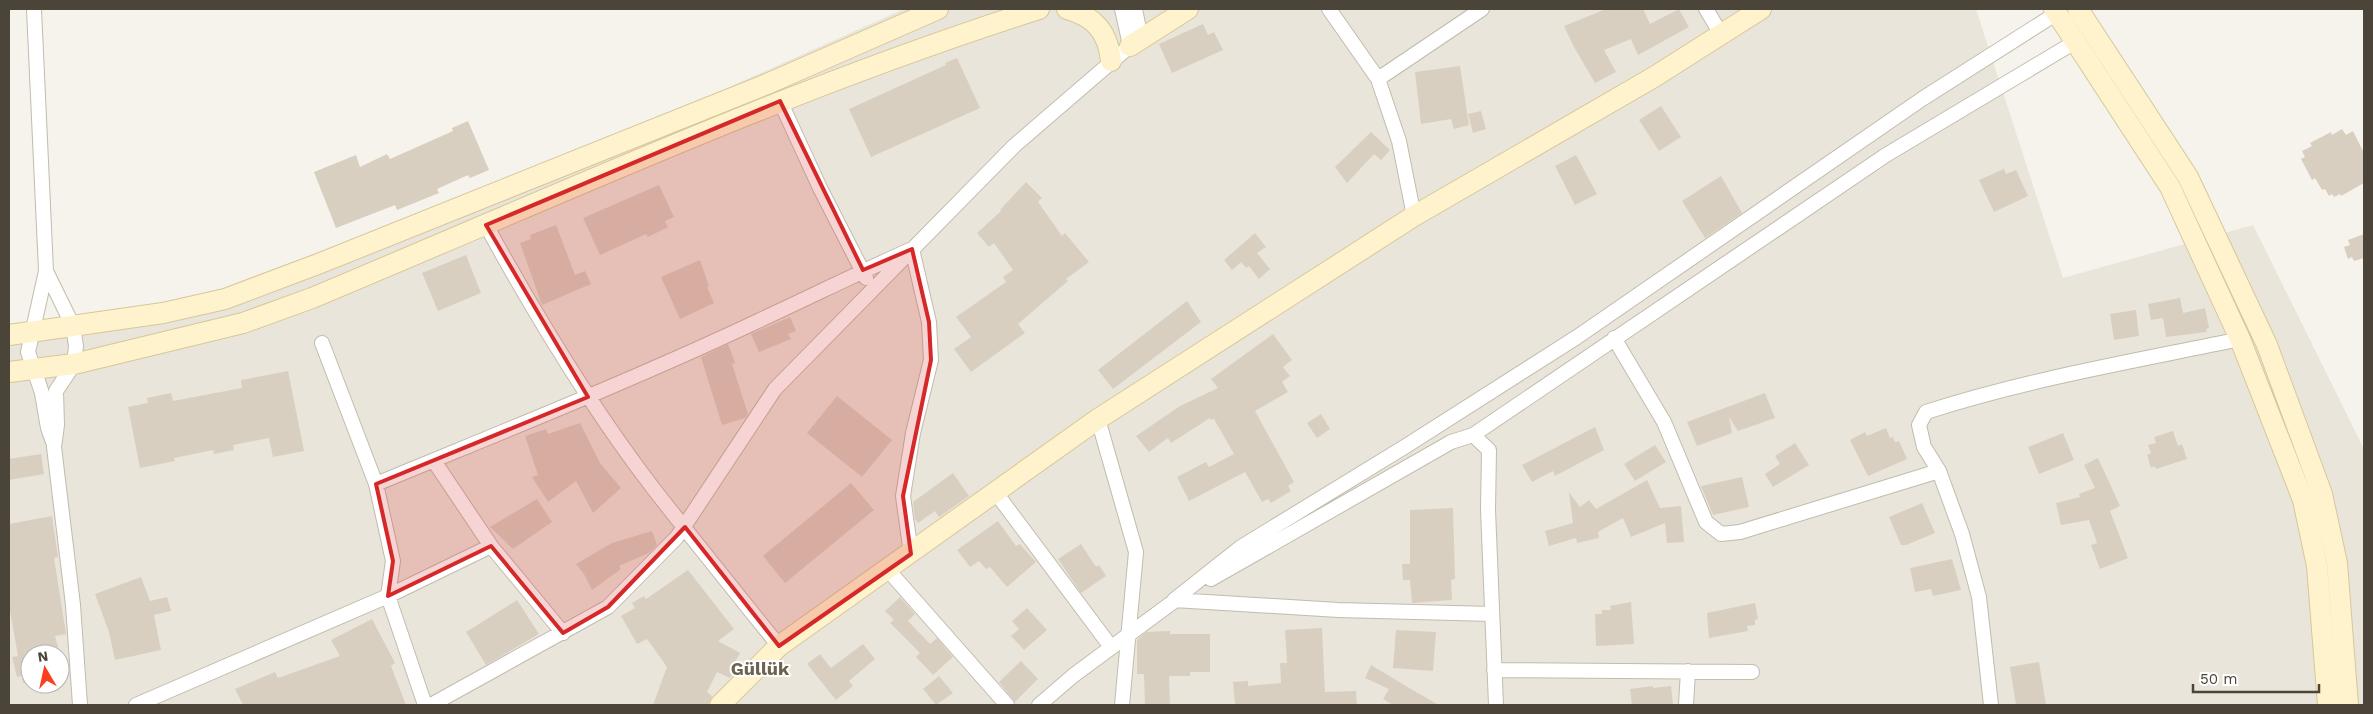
<svg xmlns="http://www.w3.org/2000/svg" width="2373" height="714" font-family="'Work Sans',sans-serif">
<style>
.residential{fill:#eae5da;fill-rule:evenodd}
.building{fill:#d8cfc1}
.lines{fill:none;stroke-linecap:round;stroke-linejoin:round}
.street-casing{stroke:#c2bbae;stroke-width:16}
.secondary-casing{stroke:#d6c79b;stroke-width:22}
.street{stroke:#fff;stroke-width:14}
.secondary{stroke:#fff3cd;stroke-width:20}
.marked{fill:#d62828;fill-opacity:0.2;stroke:#d62828;stroke-width:4;stroke-linejoin:round}
.labels{text-anchor:middle;dominant-baseline:central;stroke-width:4;stroke-linejoin:round;paint-order:stroke}
.district-label{font-size:18px;font-weight:bold;fill:#6e6250;stroke:#fff}
</style>
<rect width="100%" height="100%" fill="#f6f3ec"/>
<path class="residential" d="M 904,9 L 1976,9 L 2063,278 L 2253,225 L 2364,449 L 2364,705 L 9,705 L 9,340 L 338,264 L 638,133 L 745,80 ZM 30,654 L 60,654 L 60,684 L 30,684 Z"/>
<path class="building" d="M 1606,9 L 1643,9 L 1650,24 L 1679,9 L 1689,27 L 1638,55 L 1631,39 L 1604,50 L 1616,72 L 1595,83 L 1574,47 L 1564,26 Z
M 1203,24 L 1208,35 L 1214,32 L 1223,50 L 1172,73 L 1159,44 Z
M 957,58 L 980,108 L 871,157 L 849,109 L 946,65 L 945,63 Z
M 1460,66 L 1469,125 L 1454,129 L 1451,119 L 1421,124 L 1415,72 Z
M 1661,106 L 1681,137 L 1659,151 L 1639,120 Z
M 1481,111 L 1486,129 L 1473,133 L 1468,114 Z
M 468,121 L 489,170 L 470,178 L 468,175 L 437,189 L 439,193 L 397,210 L 395,205 L 336,228 L 314,172 L 356,155 L 360,167 L 387,154 L 390,159 L 453,131 L 452,128 Z
M 2342,129 L 2346,135 L 2353,131 L 2364,153 L 2364,183 L 2341,196 L 2340,194 L 2334,197 L 2332,194 L 2329,196 L 2325,189 L 2322,190 L 2315,178 L 2312,180 L 2301,159 L 2305,157 L 2302,151 L 2312,146 L 2310,143 L 2331,132 L 2332,135 Z
M 1371,132 L 1390,150 L 1381,160 L 1374,154 L 1347,183 L 1335,167 Z
M 1576,155 L 1597,194 L 1575,205 L 1555,166 Z
M 2004,169 L 2006,174 L 2016,170 L 2028,196 L 1994,212 L 1979,180 Z
M 1721,176 L 1742,213 L 1705,238 L 1682,201 Z
M 1026,182 L 1042,198 L 1038,202 L 1062,236 L 1065,233 L 1089,262 L 1066,279 L 1068,281 L 1018,324 L 1025,333 L 971,372 L 954,349 L 971,337 L 956,317 L 1006,282 L 1003,277 L 1013,270 L 994,243 L 989,247 L 977,233 L 1001,211 L 1000,210 Z
M 659,185 L 674,217 L 665,221 L 668,227 L 648,237 L 646,234 L 600,255 L 583,218 Z
M 556,225 L 575,275 L 585,271 L 591,284 L 542,305 L 520,243 L 531,239 L 530,235 Z
M 1255,233 L 1266,247 L 1257,253 L 1270,269 L 1259,279 L 1249,266 L 1246,268 L 1241,262 L 1232,270 L 1224,260 Z
M 2364,234 L 2364,258 L 2354,261 L 2352,257 L 2348,259 L 2344,247 L 2350,245 L 2348,240 Z
M 466,255 L 481,293 L 438,311 L 422,273 Z
M 700,260 L 709,286 L 707,287 L 714,303 L 680,319 L 661,277 Z
M 2180,298 L 2183,313 L 2205,308 L 2209,328 L 2206,329 L 2207,332 L 2166,337 L 2163,318 L 2151,320 L 2148,304 Z
M 1187,301 L 1201,322 L 1113,389 L 1098,370 Z
M 2136,310 L 2139,336 L 2114,340 L 2110,314 Z
M 790,317 L 796,331 L 788,334 L 791,339 L 759,352 L 751,334 Z
M 1273,334 L 1292,360 L 1283,367 L 1290,376 L 1282,382 L 1288,392 L 1255,411 L 1294,482 L 1288,486 L 1291,491 L 1271,503 L 1268,499 L 1262,502 L 1245,472 L 1189,501 L 1177,477 L 1206,462 L 1209,467 L 1234,454 L 1214,419 L 1211,420 L 1210,418 L 1171,443 L 1168,438 L 1149,452 L 1136,436 L 1180,406 L 1218,388 L 1211,379 Z
M 728,344 L 735,363 L 732,364 L 748,414 L 745,418 L 722,425 L 701,357 Z
M 288,371 L 304,451 L 273,457 L 269,438 L 233,445 L 234,450 L 214,454 L 213,450 L 174,458 L 175,461 L 140,468 L 128,407 L 148,403 L 147,398 L 171,393 L 173,401 L 242,388 L 241,380 Z
M 1765,393 L 1775,418 L 1738,431 L 1729,417 L 1732,433 L 1697,446 L 1687,422 Z
M 837,396 L 892,440 L 862,477 L 807,433 Z
M 1321,414 L 1330,429 L 1317,438 L 1307,423 Z
M 580,423 L 600,463 L 621,488 L 593,513 L 576,481 L 548,502 L 532,477 L 538,475 L 525,436 L 546,429 L 548,434 Z
M 1595,427 L 1604,450 L 1555,476 L 1553,471 L 1532,482 L 1522,465 Z
M 1886,428 L 1890,438 L 1893,437 L 1895,442 L 1899,441 L 1907,459 L 1868,476 L 1850,440 L 1865,432 L 1867,436 Z
M 2173,431 L 2178,446 L 2182,444 L 2187,459 L 2156,469 L 2155,466 L 2151,468 L 2147,455 L 2151,453 L 2148,445 L 2156,443 L 2154,437 Z
M 2063,433 L 2074,460 L 2039,474 L 2028,447 Z
M 1795,443 L 1809,465 L 1773,487 L 1765,474 L 1780,464 L 1775,456 Z
M 1655,445 L 1666,462 L 1635,481 L 1624,464 Z
M 41,454 L 44,474 L 9,480 L 9,459 Z
M 2098,458 L 2120,506 L 2110,511 L 2128,558 L 2100,569 L 2091,545 L 2097,543 L 2089,520 L 2061,525 L 2056,503 L 2080,497 L 2079,494 L 2095,488 L 2084,465 Z
M 953,473 L 969,496 L 939,517 L 935,511 L 918,523 L 915,519 L 913,502 Z
M 1742,477 L 1749,507 L 1713,515 L 1701,486 Z
M 1647,480 L 1660,508 L 1681,506 L 1684,542 L 1667,543 L 1665,523 L 1631,537 L 1623,518 L 1598,532 L 1599,538 L 1577,543 L 1576,538 L 1549,546 L 1545,531 L 1573,523 L 1569,492 L 1580,507 L 1589,500 L 1596,509 Z
M 851,483 L 874,510 L 785,583 L 763,556 Z
M 537,499 L 552,522 L 513,549 L 490,527 Z
M 1922,503 L 1935,533 L 1906,545 L 1901,545 L 1889,517 Z
M 1453,508 L 1455,579 L 1451,580 L 1452,600 L 1412,603 L 1410,580 L 1403,580 L 1402,564 L 1410,564 L 1410,510 Z
M 52,516 L 58,557 L 54,558 L 66,634 L 55,636 L 60,654 L 30,654 L 30,682 L 23,683 L 22,676 L 17,677 L 12,657 L 18,656 L 9,605 L 9,524 Z
M 998,521 L 1016,546 L 1020,544 L 1036,562 L 1007,587 L 990,567 L 986,569 L 979,561 L 970,567 L 957,550 Z
M 652,531 L 657,545 L 649,553 L 619,566 L 621,569 L 592,590 L 584,574 L 576,564 L 612,543 Z
M 1081,544 L 1096,567 L 1099,565 L 1106,576 L 1081,593 L 1058,559 Z
M 1952,559 L 1961,590 L 1933,596 L 1931,589 L 1915,592 L 1910,568 Z
M 688,570 L 734,629 L 718,641 L 740,653 L 735,662 L 739,664 L 730,678 L 717,672 L 707,692 L 712,696 L 708,705 L 653,705 L 667,667 L 647,639 L 637,644 L 621,616 L 635,608 L 632,603 L 644,596 L 646,599 Z
M 141,577 L 150,601 L 167,597 L 171,611 L 154,615 L 161,650 L 115,660 L 109,632 L 95,594 Z
M 900,597 L 915,614 L 908,621 L 930,644 L 937,638 L 953,657 L 933,675 L 916,657 L 920,653 L 890,623 L 894,620 L 885,611 Z
M 517,600 L 539,634 L 486,665 L 466,632 Z
M 1631,602 L 1634,644 L 1596,646 L 1595,614 L 1602,614 L 1602,610 L 1611,610 L 1610,606 Z
M 1755,603 L 1758,619 L 1755,620 L 1755,625 L 1747,626 L 1748,631 L 1709,638 L 1707,613 Z
M 1027,608 L 1047,630 L 1024,650 L 1011,636 L 1019,629 L 1012,621 Z
M 372,619 L 395,663 L 391,666 L 406,705 L 243,705 L 235,689 L 275,672 L 278,678 L 340,656 L 331,640 Z
M 1322,628 L 1325,692 L 1356,691 L 1357,705 L 1235,705 L 1233,682 L 1248,681 L 1248,686 L 1281,683 L 1280,663 L 1287,663 L 1285,630 Z
M 1396,630 L 1436,632 L 1433,671 L 1393,668 Z
M 1170,631 L 1170,634 L 1210,634 L 1210,672 L 1190,672 L 1190,676 L 1169,676 L 1170,705 L 1145,705 L 1144,674 L 1137,674 L 1137,640 L 1146,632 Z
M 863,644 L 875,659 L 849,681 L 853,686 L 836,700 L 807,664 L 820,654 L 831,668 Z
M 1021,661 L 1038,679 L 1015,702 L 999,682 Z
M 2039,662 L 2046,705 L 2016,705 L 2010,667 Z
M 1371,665 L 1416,692 L 1439,705 L 1393,705 L 1383,699 L 1389,689 L 1365,678 Z
M 939,676 L 953,693 L 936,705 L 923,689 Z
M 1653,686 L 1653,688 L 1671,686 L 1673,705 L 1632,705 L 1630,689 Z"/>
<g class="lines">
<defs>
<path id="street" d="M 34,9 L 46,271 L 28,352 L 42,393 L 48,428 L 53,442
M 1122,9 L 1130,45
M 1329,9 L 1378,79 L 1399,141 L 1414,216
M 1706,9 L 1721,34
M 1378,79 L 1482,9
M 780,101 L 820,188 L 866,278
M 486,225 C 536,316 590,406 653,488 C 695,542 737,594 779,646
M 46,271 L 73,326 L 76,346 L 74,364 L 56,391 L 57,425 L 54,447 L 73,605 L 80,705
M 1614,338 L 1664,422 L 1706,522 L 1721,534 L 1740,532 L 1939,471
M 1098,419 L 1136,552 L 1122,705
M 1473,435 L 1886,155 L 2075,42
M 434,461 L 491,546
M 376,484 C 504,431 633,380 758,321 C 810,297 860,272 912,249 L 929,322 L 931,360 L 913,433 L 903,496 L 911,554
M 996,493 L 1111,647
M 888,570 L 1007,705
M 1211,579 L 1451,442 L 1473,435 L 1489,450 L 1488,510 L 1496,705
M 1174,600 L 1241,547 L 1406,446 L 1577,337 L 1922,99 L 2057,13
M 1174,600 L 1338,610 L 1492,614
M 1494,670 L 1752,672
M 136,705 L 388,596 L 393,561 L 376,484 L 322,343
M 425,705 L 388,596 L 491,546 L 563,633
M 431,705 L 608,607 L 677,537 L 775,389 L 1014,146 L 1130,46 L 1138,24 L 1135,9
M 1039,705 L 1074,675 L 1181,596
M 1686,705 L 1688,671
M 1991,705 L 1979,597 L 1962,534 L 1939,471 L 1924,447 L 1919,425 L 1926,412 C 2028,379 2135,361 2240,339"/>
<path id="secondary" d="M 1067,9 C 1095,17 1108,32 1111,61
M 2054,9 L 2170,187 L 2240,339 L 2303,500 L 2317,566 L 2328,705
M 2078,9 L 2188,177 L 2267,345 L 2322,494 L 2337,563 L 2348,705
M 1130,46 L 1188,9
M 9,335 L 163,313 L 225,299 L 318,264 L 767,84 L 938,9
M 9,372 L 74,364 L 243,323 L 312,298 C 552,198 790,88 1039,9
M 720,705 L 779,646 L 1098,419 L 1414,216 L 1654,77 L 1761,9"/>
</defs>
<use href="#street" class="street-casing"/>
<use href="#secondary" class="secondary-casing"/>
<use href="#street" class="street"/>
<use href="#secondary" class="secondary"/>
</g>
<path class="marked" d="M 780,101 L 863,270 L 912,249 L 929,322 L 931,360 L 903,496 L 911,554 L 779,646 L 685,527 L 608,607 L 563,633 L 491,546 L 388,596 L 393,561 L 376,484 L 588,397 L 486,225 Z"/>
<g class="labels">
<g class="district-label">
<text x="760" y="668">Güllük</text>
</g>
</g>
<rect width="2373" height="714" fill="none" stroke="#4b4439" stroke-width="20"/>
<g transform="translate(45 669) rotate(351)"><circle r="24" fill="#ffffff" stroke="#b7b4b0"/>
<path d="M0-4L9 19L0 12L-9 19Z" fill="#fc3f1d"/>
<text y="-8" font-size="14" font-weight="bold" text-anchor="middle" fill="#4b4439">N</text>
</g>
<path d="M2193 684v8h126v-8" fill="none" stroke="#4b4439" stroke-width="2.5"/>
<text x="2200" y="684" font-size="15" fill="#4b4439" stroke="#ffffff" stroke-width="4" paint-order="stroke">50 m</text>
</svg>
